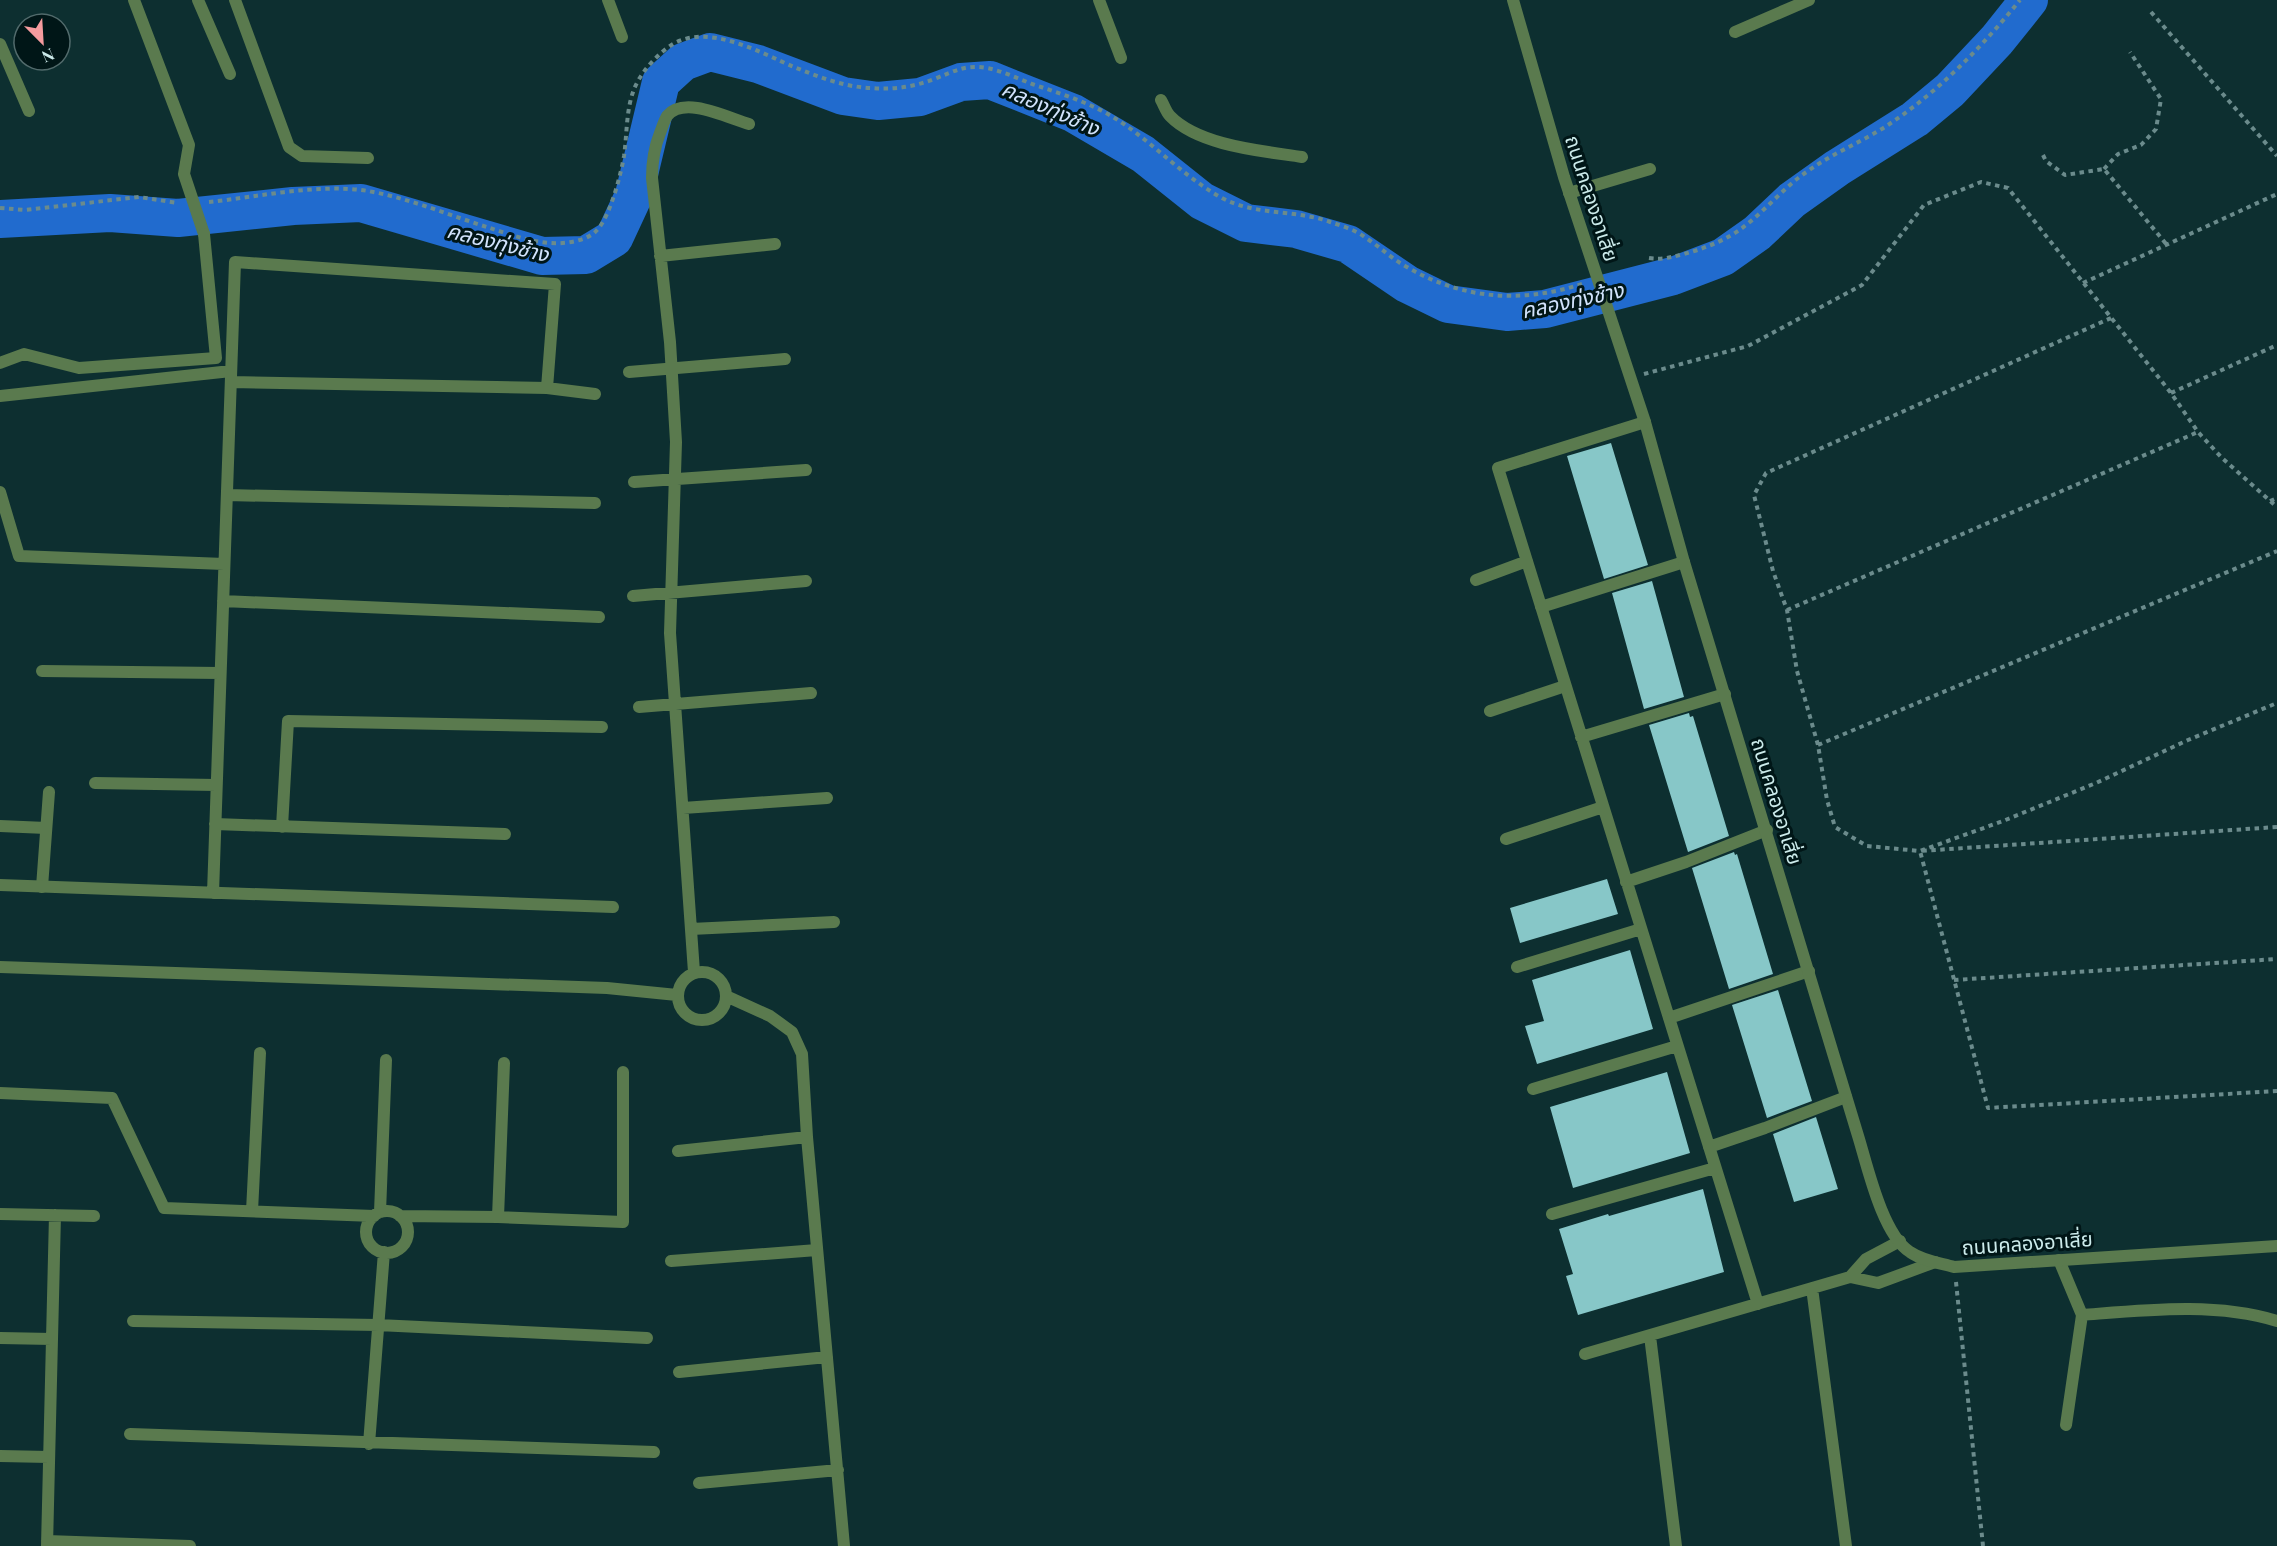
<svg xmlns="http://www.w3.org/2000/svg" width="2277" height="1546" font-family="'Playfair Display','Noto Sans Thai',serif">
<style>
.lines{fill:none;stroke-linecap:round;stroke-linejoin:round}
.river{stroke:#216bce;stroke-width:38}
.building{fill:#87c7c8}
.path{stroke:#6b8b8c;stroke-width:4;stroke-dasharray:4.5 4.5;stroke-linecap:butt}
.service{stroke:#5a7a4e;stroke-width:12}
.minor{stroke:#5a7a4e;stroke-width:12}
.tertiary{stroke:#5a7a4e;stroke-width:12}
.labels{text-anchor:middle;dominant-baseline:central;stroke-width:6;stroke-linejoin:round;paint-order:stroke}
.street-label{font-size:20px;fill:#ccebeb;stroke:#001617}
.water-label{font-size:21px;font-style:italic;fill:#d1e3fc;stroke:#001617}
</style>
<rect width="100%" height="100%" fill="#0d2f30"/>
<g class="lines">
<path class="river" d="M 0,219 L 110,213 L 178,218 L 293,206 L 361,203 L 542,256 L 586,255 L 614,238 L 634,195 L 661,82 L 683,62 L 710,52 L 758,64 L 843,96 L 878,101 L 920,97 L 961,82 L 990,80 L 1073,113 L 1143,154 L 1202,201 L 1246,223 L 1296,229 L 1348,244 L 1407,284 L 1448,304 L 1507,312 L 1545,309 L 1673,276 L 1723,257 L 1757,233 L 1792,200 L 1837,168 L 1915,119 L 1950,90 L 1997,40 L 2029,0"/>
</g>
<path class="building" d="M 1611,443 L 1648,565 L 1604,579 L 1567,456 Z
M 1652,581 L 1684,697 L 1644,709 L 1612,593 Z
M 1689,713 L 1690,717 L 1693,716 L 1729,836 L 1688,852 L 1649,725 Z
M 1734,852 L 1735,855 L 1737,854 L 1773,974 L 1729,989 L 1692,868 Z
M 1607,879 L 1618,914 L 1520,943 L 1510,908 Z
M 1630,950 L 1653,1029 L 1537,1064 L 1525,1026 L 1544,1021 L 1532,980 Z
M 1778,990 L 1812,1101 L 1767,1118 L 1732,1005 Z
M 1667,1072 L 1690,1153 L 1573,1188 L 1550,1107 Z
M 1816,1117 L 1838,1189 L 1794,1202 L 1773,1134 Z
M 1703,1189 L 1724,1272 L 1578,1315 L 1566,1276 L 1573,1274 L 1559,1229 L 1608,1214 L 1609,1216 Z"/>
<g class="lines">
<path class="path" d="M 2151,12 L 2277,156
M 2043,155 L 2046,161 L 2065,175 L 2104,169 L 2167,245
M 2104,169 L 2118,154 L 2141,145 L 2156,129 L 2161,99 L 2130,52
M 209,202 C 258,197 319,183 368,191 C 409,198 451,216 490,228 C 517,237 548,248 576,241 C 584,239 592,236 597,230 C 610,217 621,174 624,156 C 627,135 626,112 633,92 C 639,74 657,54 673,44 C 709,23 761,53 794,67 C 819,77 844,87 871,88 C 892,90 914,87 934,79 C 953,72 965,64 987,68 C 1002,71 1017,78 1032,84 C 1059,93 1088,102 1113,117 C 1152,141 1182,176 1222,198 C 1256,216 1294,209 1330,222 C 1342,226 1356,230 1366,238 C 1380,247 1391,258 1405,266 C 1461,299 1520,304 1582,284
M 0,208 L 25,210 L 139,197 L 178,203
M 1649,258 C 1662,260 1672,257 1684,254 C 1706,248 1729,239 1746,225 C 1768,208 1785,186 1808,171 C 1833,153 1862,142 1888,125 C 1938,92 1982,47 2020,0
M 2083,283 L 2277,194
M 2111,318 L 1766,473 L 1754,495 L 1773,571 L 1787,610 L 1797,671 L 1818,745 L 1827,800 L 1835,827 L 1867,846 L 1920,851 L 2003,821 L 2096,783 L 2188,740 L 2277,703
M 1644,374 L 1748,346 L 1862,285 L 1924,205 L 1981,182 L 2008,188 L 2171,393 L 2198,432 L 2222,458 L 2277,507
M 2171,393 L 2277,345
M 2270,501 L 2277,498
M 1787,610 L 2198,432
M 1818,745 L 2277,551
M 2277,827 L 1920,851 L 1988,1108 L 2277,1091
M 1954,980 L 2277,959
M 1956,1282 L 1983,1546"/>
<path class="service" d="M 134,0 L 189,145 L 184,174 L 204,234
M 198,0 L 230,74
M 235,0 L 289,147 L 302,156 L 368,158
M 608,0 L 622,37
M 1099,0 L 1121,58
M 0,44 L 29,111
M 1161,100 C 1164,105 1166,112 1170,116 C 1199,146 1263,151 1302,157
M 1569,193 L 1650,169
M 0,826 L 46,828
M 42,887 L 49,792"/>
<path class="minor" d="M 1735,32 L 1809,0
M 660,256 L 775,244
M 0,363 L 24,354 L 79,368 L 216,358 L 204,234
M 629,372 L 785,359
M 231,382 L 547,388 L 595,394
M 0,396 L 231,371
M 1645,422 L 1498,468 L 1758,1304
M 634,482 L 806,470
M 0,492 L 19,556 L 224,564
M 227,495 L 595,503
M 1476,580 L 1527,561
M 633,596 L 806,581
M 223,601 L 599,617
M 1541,607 L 1684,562
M 42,671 L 220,673
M 639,707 L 811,693
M 1490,711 L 1565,686
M 1581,737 L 1725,694
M 95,783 L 216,785
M 683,808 L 827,798
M 215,824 L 505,834
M 282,827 L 288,721 L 602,727
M 1506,839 L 1603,807
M 1626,882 L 1686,862 L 1767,830
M 0,885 L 613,907
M 213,893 L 235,262 L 555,284 L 547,388
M 691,929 L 834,922
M 0,967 L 607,988 L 677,995
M 1517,967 L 1641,929
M678 996a24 24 0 1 1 48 0a24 24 0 1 1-48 0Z
M 694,972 L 670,633 L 676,442 L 670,342 L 652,178 C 652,162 654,148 660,133 C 662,128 664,121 667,116 C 684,95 728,118 749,124
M 726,996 L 770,1016 L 792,1032 L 802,1054 L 807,1137 L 844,1546
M 1669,1018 L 1809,971
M 1533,1089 L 1677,1046
M 0,1093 L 112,1098 L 164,1208 L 374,1216
M 1709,1147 L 1765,1128 L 1846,1097
M 678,1151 L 807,1137
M 252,1211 L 260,1053
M366 1232a21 21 0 1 1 42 0a21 21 0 1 1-42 0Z
M 380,1212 L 386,1060
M 0,1214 L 94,1216
M 1552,1214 L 1715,1168
M 400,1216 L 498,1217 L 623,1222 L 623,1072
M 498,1217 L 504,1063
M 2059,1260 L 2082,1315 C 2146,1310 2216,1302 2277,1321
M 671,1261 L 817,1250
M 1850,1277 L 1866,1259 L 1900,1241
M 1812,1288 L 1846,1546
M 133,1321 L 378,1325 L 647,1338
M 1650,1336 L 1676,1546
M 0,1338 L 52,1339
M 1585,1354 L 1850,1277 L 1878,1283 L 1935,1262
M 679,1372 L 827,1357
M 2066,1425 L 2082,1315
M 130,1434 L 654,1452
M 369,1444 L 384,1252
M 0,1456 L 49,1457
M 699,1483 L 838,1470
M 47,1541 L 190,1546
M 47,1546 L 55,1215"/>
<path class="tertiary" d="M 1513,0 L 1564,177 L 1645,422 L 1684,562 L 1859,1139 C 1868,1169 1883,1235 1910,1252 C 1923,1261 1940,1263 1954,1267 L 2277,1246"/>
</g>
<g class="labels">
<g class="street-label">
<text transform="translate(1593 198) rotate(72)">ถนนคลองอาเสี่ย</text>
<text transform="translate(1778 801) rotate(73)">ถนนคลองอาเสี่ย</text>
<text transform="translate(2027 1242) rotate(-4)">ถนนคลองอาเสี่ย</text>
</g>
<g class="water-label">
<text transform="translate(1051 107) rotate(24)">คลองทุ่งช้าง</text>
<text transform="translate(498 241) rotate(14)">คลองทุ่งช้าง</text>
<text transform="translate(1572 299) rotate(-12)">คลองทุ่งช้าง</text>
</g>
</g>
<g transform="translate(42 42) rotate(156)"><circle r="28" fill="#001617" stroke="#526b6c" stroke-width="1.5"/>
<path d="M0-4.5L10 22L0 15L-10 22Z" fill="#f59b9e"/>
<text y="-9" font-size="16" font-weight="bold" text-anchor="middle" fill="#ccebeb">N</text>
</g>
</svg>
